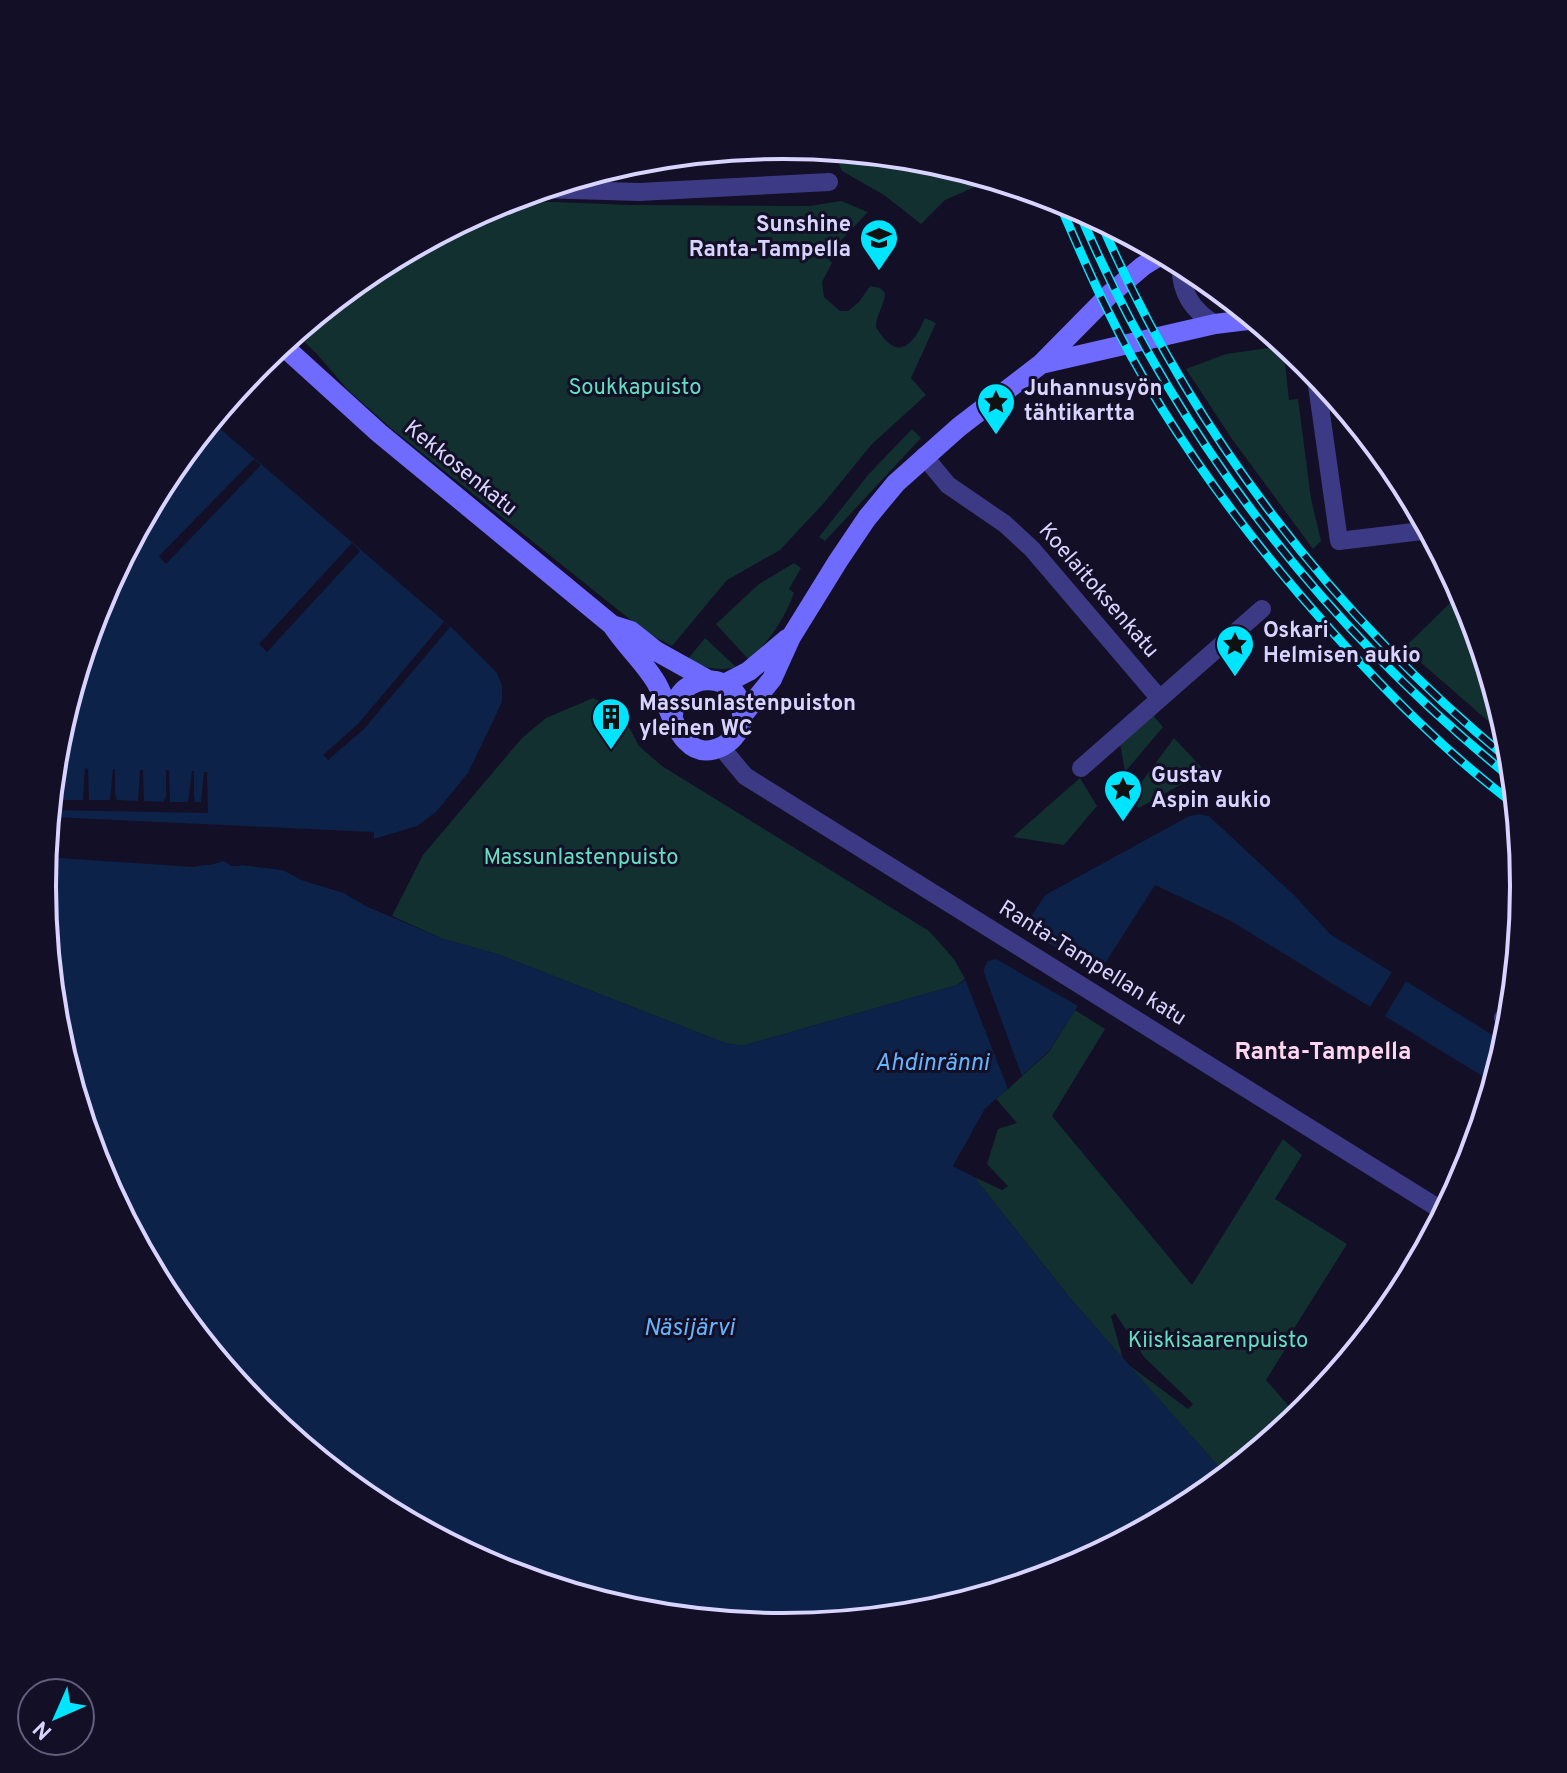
<svg xmlns="http://www.w3.org/2000/svg" width="1567" height="1773" font-family="Overpass,sans-serif">
<style>
.green{fill:#12302f}
.water{fill:#0c2248}
.pier{fill:#130f26}
.lines{fill:none;stroke-linecap:round;stroke-linejoin:round}
.street{stroke:#3d3a85;stroke-width:18}
.secondary{stroke:#6f6bff;stroke-width:20}
.rail-casing{stroke:#00e5ff;stroke-width:9}
.rail{stroke:#130f26;stroke-width:6;stroke-dasharray:18;stroke-linecap:butt}
.labels{text-anchor:middle;dominant-baseline:central;stroke-width:6;stroke-linejoin:round;paint-order:stroke}
.poi-label{font-size:22px;font-weight:bold;fill:#d9d4ff;stroke:#130f26;text-anchor:start}
.park-label{font-size:22px;fill:#5fe0c0;stroke:#130f26}
.street-label{font-size:22px;fill:#d9d4ff;stroke:#130f26}
.neighbourhood-label{font-size:24px;font-weight:bold;fill:#ffd6f0;stroke:#130f26}
.water-label{font-size:24px;font-style:italic;fill:#62b6ff;stroke:#130f26}
.rim{fill:none;stroke:#d9d4ff;stroke-width:4}
</style>
<rect width="100%" height="100%" fill="#130f26"/>
<path class="green" d="M 833,150 L 929,159 L 993,179 L 945,200 L 921,224 L 884,195 L 842,171 Z
M 504,200 L 631,205 L 810,206 L 841,201 L 868,212 L 826,256 L 832,263 L 822,282 L 824,297 L 840,311 L 848,311 L 859,302 L 870,286 L 880,288 L 885,293 C 885,305 876,314 876,327 C 897,363 913,346 925,318 L 936,323 L 911,378 L 926,395 L 872,444 L 823,504 L 780,550 L 727,580 L 672,646 L 647,633 L 392,429 L 348,390 L 316,353 L 295,333 L 372,270 Z
M 1283,346 L 1289,400 L 1298,399 L 1311,499 L 1321,541 L 1313,549 L 1232,439 L 1186,369 L 1226,354 Z
M 912,429 L 921,438 L 825,541 L 819,537 L 868,475 Z
M 794,563 L 801,568 L 789,589 L 794,593 C 784,620 770,640 749,660 L 716,624 L 759,584 Z
M 1467,601 L 1469,603 L 1510,740 L 1404,648 L 1450,603 Z
M 705,638 L 736,667 C 717,672 704,667 687,660 Z
M 593,698 L 621,712 L 639,746 L 662,766 L 929,931 L 954,959 L 965,979 L 957,985 L 742,1046 L 725,1043 L 497,954 L 443,939 L 392,916 L 423,855 L 522,738 L 546,718 Z
M 1153,715 L 1163,727 L 1125,772 L 1120,743 Z
M 1174,738 L 1205,771 L 1139,808 L 1129,799 Z
M 1080,778 L 1097,806 L 1064,845 L 1013,837 Z
M 1075,1010 L 1105,1029 L 1052,1116 L 1192,1285 L 1283,1139 L 1302,1155 L 1275,1199 L 1347,1244 L 1283,1346 L 1286,1348 L 1266,1380 L 1299,1418 L 1228,1477 L 1126,1363 L 1188,1409 L 1193,1404 L 1144,1357 L 1115,1313 L 1111,1316 L 1123,1359 L 1070,1298 L 974,1177 L 1002,1190 L 1008,1186 L 987,1164 L 998,1129 L 1017,1123 L 996,1099 L 1049,1052 Z"/>
<path class="water" d="M 211,421 L 453,629 L 497,673 L 502,686 L 502,702 L 468,773 L 436,812 L 417,826 L 374,839 L 48,823 L 56,741 L 99,602 L 167,474 Z
M 1200,814 L 1209,816 L 1219,825 L 1293,894 L 1330,934 L 1507,1044 L 1495,1084 L 1231,921 L 1155,885 L 1049,1051 L 985,1109 L 953,1166 L 974,1177 L 1070,1298 L 1228,1477 L 1195,1503 L 1067,1572 L 928,1614 L 783,1628 L 638,1614 L 499,1571 L 371,1503 L 259,1410 L 167,1298 L 98,1170 L 56,1031 L 42,886 L 45,857 L 210,865 L 224,861 L 232,866 L 243,865 L 283,870 L 302,880 L 344,893 L 368,907 L 443,939 L 497,954 L 725,1043 L 742,1046 L 957,985 L 983,971 L 988,961 L 996,959 L 1028,930 L 1025,926 L 1045,895 L 1189,816 Z"/>
<path class="pier" d="M 254,459 L 261,465 L 166,564 L 159,556 Z
M 352,543 L 360,551 L 267,652 L 259,644 Z
M 444,622 L 450,627 L 364,729 L 328,760 L 323,755 L 358,724 Z
M 58,767 L 61,767 L 60,793 L 63,800 L 83,800 L 85,768 L 88,769 L 89,800 L 110,800 L 113,769 L 115,769 L 115,794 L 117,800 L 138,801 L 140,770 L 143,770 L 144,801 L 163,802 L 166,796 L 166,770 L 169,770 L 170,802 L 188,802 L 192,771 L 194,771 L 194,796 L 195,802 L 201,802 L 204,772 L 207,772 L 208,813 L 51,810 L 51,817 L 374,832 L 374,839 L 398,833 L 401,836 L 373,843 L 48,827 L 51,799 L 55,799 L 57,793 Z
M 1199,810 L 1212,813 L 1296,891 L 1293,894 L 1209,816 L 1200,814 L 1189,816 L 1050,892 L 1040,900 L 1025,926 L 1022,923 L 1043,892 L 1187,812 Z
M 45,853 L 194,863 L 224,857 L 233,862 L 244,861 L 283,866 L 304,877 L 345,889 L 370,903 L 393,912 L 391,916 L 368,907 L 344,893 L 302,880 L 283,870 L 244,865 L 232,866 L 224,861 L 194,867 L 45,857 Z
M 1028,930 L 1098,975 L 1078,1006 L 996,959 Z
M 983,970 L 1022,1076 L 1008,1089 L 965,979 Z
M 1392,972 L 1406,981 L 1385,1016 L 1370,1007 Z
M 996,1099 L 999,1102 L 988,1111 L 959,1165 L 977,1173 L 983,1181 L 953,1166 L 985,1109 Z"/>
<g class="lines">
<path class="street" d="M 540,189 L 639,192 L 829,182
M 1181,262 C 1179,290 1191,310 1215,324
M 1315,371 L 1339,541 L 1430,530
M 924,456 L 948,485 L 1005,524 L 1032,549 L 1160,699
M 721,747 L 745,776 L 1446,1213
M 1081,768 L 1262,609
M 1503,1018 L 1511,1023"/>
<path class="secondary" d="M 281,344 L 379,433 L 612,625 C 625,645 642,660 654,679 C 671,703 678,768 723,746 C 734,740 742,729 742,716 C 743,670 677,667 673,715
M 1041,364 L 1215,324 L 1256,319
M 612,625 L 631,631 L 656,651 L 708,680
M 724,684 L 749,671 L 787,639
M 742,716 L 772,679 L 791,637 L 838,561 L 867,518 L 896,483 L 959,427 L 1041,364 L 1110,294 L 1143,266 L 1164,253"/>
<defs>
<path id="rail" d="M 1057,198 C 1073,235 1089,273 1107,309 C 1163,425 1242,531 1328,627 C 1386,692 1447,754 1517,806
M 1077,207 C 1171,432 1325,629 1515,781
M 1099,218 C 1190,431 1334,617 1513,763"/>
</defs>
<use href="#rail" class="rail-casing"/>
<use href="#rail" class="rail"/>
</g>
<defs>
<symbol id="school-pin" viewBox="-11 -11 22 30"><path d="M0 17L-7.5 6A9.5 9.5 0 1 1 7.5 6Z" fill="#00e5ff" stroke="#130f26"/><path d="M0-5L7-2L0 1L-7-2ZM-4 1L0 2.5L4 1V4Q0 6-4 4Z" fill="#111"/></symbol>
<symbol id="sight-pin" viewBox="-11 -11 22 30"><path d="M0 17L-7.5 6A9.5 9.5 0 1 1 7.5 6Z" fill="#00e5ff" stroke="#130f26"/><path d="M0-6L1.8-2.2L6-1.7L2.9 1.2L3.7 5.4L0 3.3L-3.7 5.4L-2.9 1.2L-6-1.7L-1.8-2.2Z" fill="#111"/></symbol>
<symbol id="building-pin" viewBox="-11 -11 22 30"><path d="M0 17L-7.5 6A9.5 9.5 0 1 1 7.5 6Z" fill="#00e5ff" stroke="#130f26"/><path d="M-4-6H4V6H1V3H-1V6H-4ZM-2.5-4.3h1.7v1.8h-1.7ZM.8-4.3h1.7v1.8H.8ZM-2.5-1h1.7V.8h-1.7ZM.8-1h1.7V.8H.8Z" fill="#111"/></symbol>
</defs>
<g fill-rule="evenodd">
<use href="#school-pin" x="857" y="216" width="44" height="60"/>
<use href="#sight-pin" x="974" y="380" width="44" height="60"/>
<use href="#sight-pin" x="1213" y="622" width="44" height="60"/>
<use href="#building-pin" x="589" y="695" width="44" height="60"/>
<use href="#sight-pin" x="1101" y="767" width="44" height="60"/>
</g>
<g class="labels">
<g class="poi-label">
<text x="851" y="225" text-anchor="end">Sunshine<tspan x="851" dy="25">Ranta-Tampella</tspan></text>
<text x="1024" y="389">Juhannusyön<tspan x="1024" dy="25">tähtikartta</tspan></text>
<text x="1263" y="631">Oskari<tspan x="1263" dy="25">Helmisen aukio</tspan></text>
<text x="639" y="704">Massunlastenpuiston<tspan x="639" dy="25">yleinen WC</tspan></text>
<text x="1151" y="776">Gustav<tspan x="1151" dy="25">Aspin aukio</tspan></text>
</g>
<g class="park-label">
<text x="635" y="388">Soukkapuisto</text>
<text x="581" y="858">Massunlastenpuisto</text>
<text x="1218" y="1341">Kiiskisaarenpuisto</text>
</g>
<g class="street-label">
<text transform="translate(460 469) rotate(39)">Kekkosenkatu</text>
<text transform="translate(1098 591) rotate(49)">Koelaitoksenkatu</text>
<text transform="translate(1092 964) rotate(32)">Ranta-Tampellan katu</text>
</g>
<g class="neighbourhood-label">
<text x="1323" y="1053">Ranta-Tampella</text>
</g>
<g class="water-label">
<text x="932" y="1064">Ahdinränni</text>
<text x="689" y="1329">Näsijärvi</text>
</g>
</g>
<path d="M0 0H1567V1773H0ZM56 886a727 727 0 1 1 1454 0a727 727 0 1 1-1454 0Z" fill="#130f26" fill-rule="evenodd"/>
<path class="rim" d="M56 886a727 727 0 1 1 1454 0a727 727 0 1 1-1454 0Z"/>
<g transform="translate(56 1717) rotate(225)"><circle r="38" fill="#130f26" stroke="#625e7d" stroke-width="2"/>
<path d="M0-6L14 30L0 20L-14 30Z" fill="#00e5ff"/>
<text y="-12" font-size="22" font-weight="bold" text-anchor="middle" fill="#d9d4ff">N</text>
</g>
</svg>
